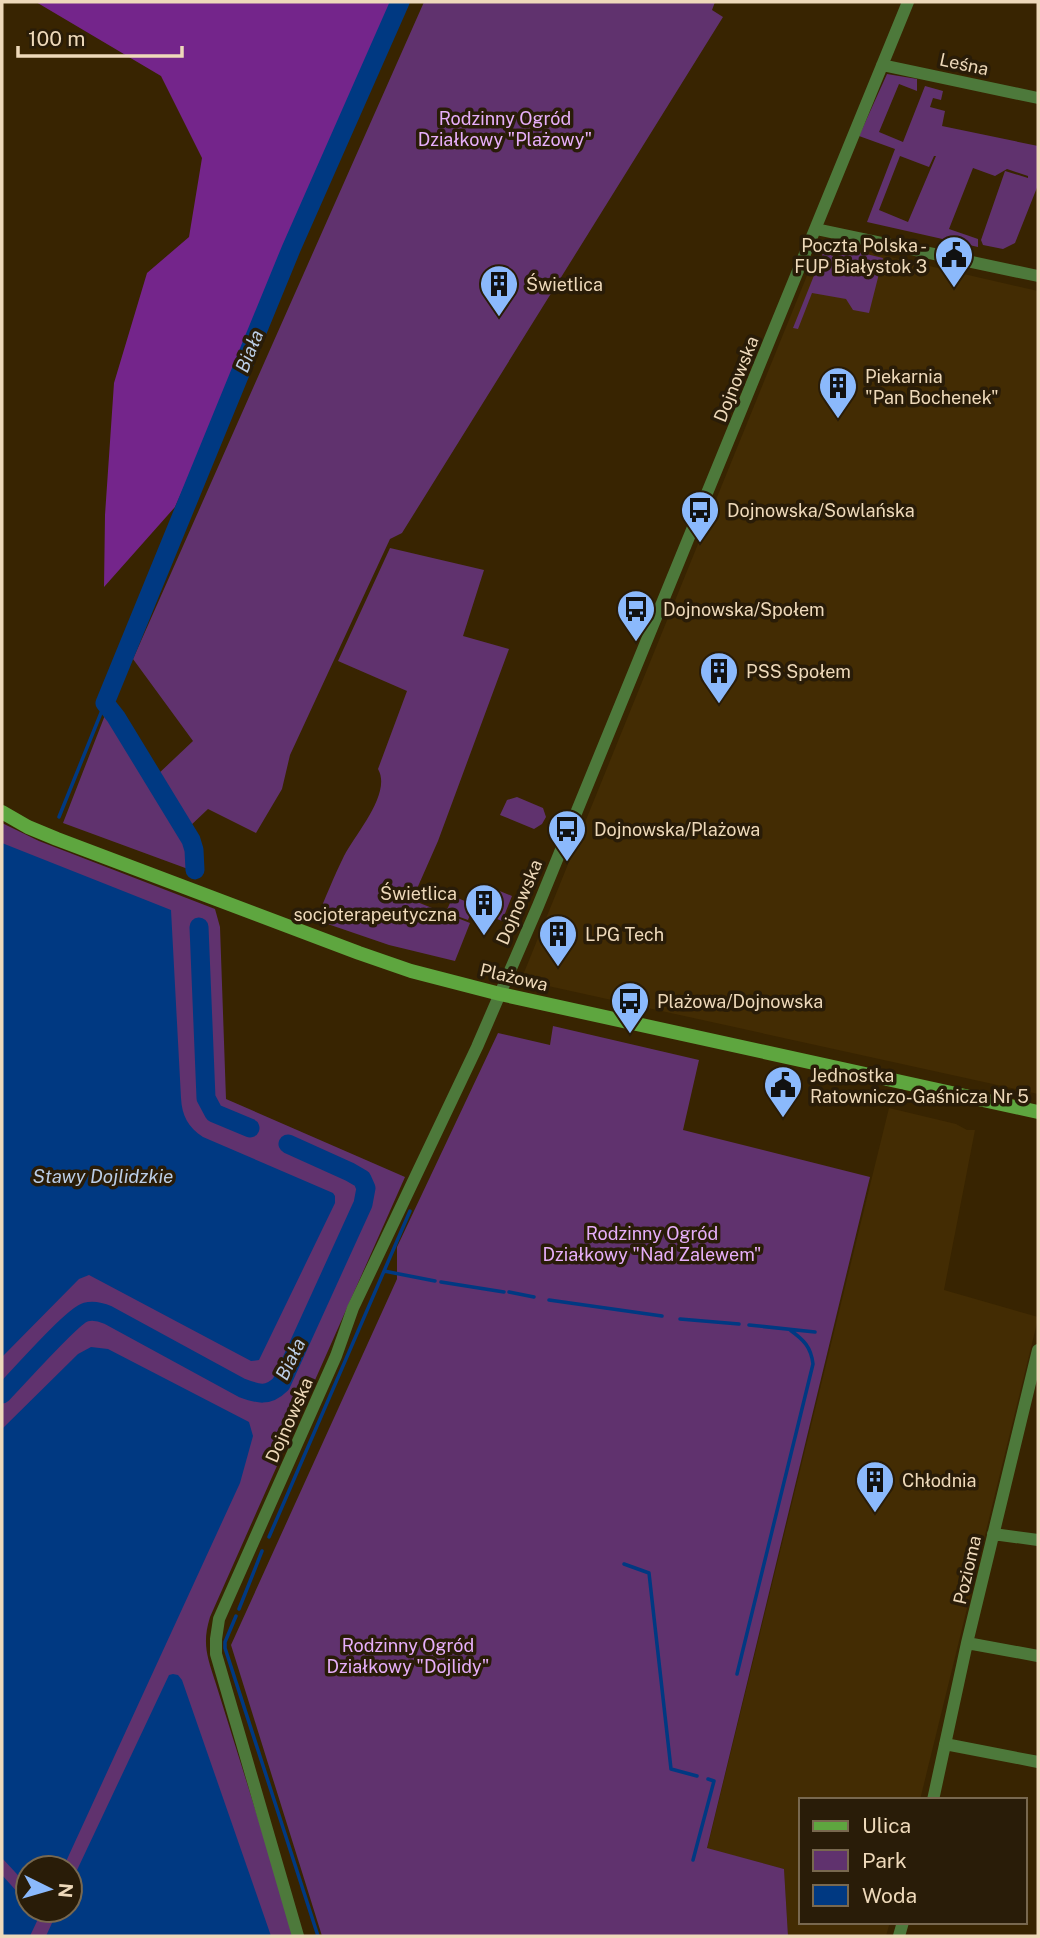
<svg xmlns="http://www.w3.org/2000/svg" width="1040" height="1938" font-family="'Public Sans',sans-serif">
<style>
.built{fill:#432c03}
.green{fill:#60326e;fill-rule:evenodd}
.forest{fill:#74258b}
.water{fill:#003982}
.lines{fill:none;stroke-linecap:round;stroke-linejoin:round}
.stream{stroke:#003982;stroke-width:3.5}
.river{stroke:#003982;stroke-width:19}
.street{stroke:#4d793b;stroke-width:12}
.secondary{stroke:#5ea63f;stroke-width:14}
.labels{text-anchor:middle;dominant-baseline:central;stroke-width:7;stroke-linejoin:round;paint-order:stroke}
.street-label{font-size:18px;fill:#eed9ba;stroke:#291c08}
.park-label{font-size:18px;fill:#e7affa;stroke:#291c08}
.poi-label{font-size:18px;fill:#eed9ba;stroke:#291c08;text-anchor:start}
.water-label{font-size:19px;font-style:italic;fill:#bbcde6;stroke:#291c08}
</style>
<rect width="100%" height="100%" fill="#382401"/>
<path class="built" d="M 821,241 L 1038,291 L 1038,1094 L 521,980 Z
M 889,1108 L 956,1124 L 967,1130 L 975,1130 L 944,1290 L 1038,1317 L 1038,1319 L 920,1800 L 800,1800 L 800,1922 L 890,1922 L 886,1936 L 788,1936 L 784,1869 L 707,1849 Z"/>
<path class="green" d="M 424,2 L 715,2 L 712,10 L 723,17 L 402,533 L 390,539 L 290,755 L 282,789 L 256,833 L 208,809 L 188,828 L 156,776 L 193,741 L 133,659 Z
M 887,74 L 917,79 L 917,91 L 899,84 L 879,132 L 903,142 L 925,86 L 943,91 L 941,100 L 933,98 L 930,107 L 945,111 L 942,126 L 1038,146 L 1038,185 L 1015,243 L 1003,249 L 983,245 L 981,240 L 1005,171 L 1028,178 L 1028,176 L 1007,169 L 995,176 L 973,168 L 949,229 L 978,239 L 978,247 L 867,222 L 895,149 L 859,136 ZM 900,156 L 929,167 L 934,156 L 936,156 L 908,222 L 879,210 Z
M 841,248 L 883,258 L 869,313 L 853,310 L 846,299 L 812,293 L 798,329 L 793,328 L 823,253 L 838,257 Z
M 390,548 L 484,570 L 463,636 L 509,649 L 438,841 L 412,900 L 470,923 L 455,961 L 389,945 L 316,920 C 325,899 334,876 344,856 C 356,833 392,793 378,769 L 407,691 L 338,661 Z
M 107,710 L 187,842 L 188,869 L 63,823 Z
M 517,797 L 543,808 L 546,817 L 542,824 L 534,829 L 500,815 L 507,800 Z
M 2,823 L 39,841 L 215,909 L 220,927 L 226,1099 L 405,1177 L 210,1617 C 202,1643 207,1656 215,1681 L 295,1936 L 2,1936 ZM 28,1868 L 70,1868 L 70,1910 L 28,1910 Z
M 490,887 L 512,896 L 502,921 L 480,912 Z
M 453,896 L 474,905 L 468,920 L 446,912 Z
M 553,1026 L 699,1060 L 683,1130 L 870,1177 L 707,1848 L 784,1869 L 788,1936 L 322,1936 L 231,1645 L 397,1279 L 397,1247 L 498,1033 L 550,1045 Z"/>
<path class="forest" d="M 36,2 L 399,2 L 175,507 L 104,587 L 105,515 L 114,383 L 147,273 L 189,237 L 202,158 L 161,76 Z"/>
<path class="water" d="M 2,843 L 171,910 L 181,1098 C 182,1116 188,1127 203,1137 L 333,1193 L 335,1196 L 335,1203 L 259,1360 L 251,1361 L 89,1275 L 79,1279 L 2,1357 Z
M 91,1347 L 108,1349 L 249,1422 L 253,1436 L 240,1483 L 63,1868 L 28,1868 L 28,1886 L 2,1858 L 2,1429 L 78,1354 Z
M 173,1674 L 178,1675 L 182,1680 L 271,1936 L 46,1936 L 58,1910 L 70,1910 L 70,1885 L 169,1675 Z
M 2,1875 L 28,1904 L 28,1910 L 36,1912 L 38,1919 L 30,1936 L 2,1936 Z"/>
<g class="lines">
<path class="stream" d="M 59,817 L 105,703
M 339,1257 L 343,1259
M 384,1271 L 435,1281
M 441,1282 L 504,1292
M 509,1292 L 534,1297
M 549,1300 L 662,1316
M 680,1319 L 739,1324
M 749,1325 L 815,1332
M 269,1537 L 410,1211
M 624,1564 L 649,1573 L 671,1769 L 697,1776
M 239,1609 L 262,1551
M 236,1616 L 225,1642 L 225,1648 L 318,1936
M 737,1674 L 813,1364 C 811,1347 804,1340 790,1330
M 693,1860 L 714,1781 L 708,1779"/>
<path class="river" d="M 195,870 L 194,850 L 191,840 L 116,717 L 105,703 L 291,249 L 400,2
M 199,927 L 206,1098 L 214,1113 L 250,1128
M 2,1394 C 15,1381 73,1315 86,1312 C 94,1310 101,1312 108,1315 L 242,1388 C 258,1394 268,1397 281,1384 L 363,1204 L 366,1188 L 362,1179 L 350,1172 L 288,1144"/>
<path class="street" d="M 882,65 L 1038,98
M 816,229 L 1038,276
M 993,1534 L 1038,1540
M 967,1643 L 1038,1656
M 945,1744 L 1038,1762
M 933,1800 L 967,1643 L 1038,1350
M 298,1936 L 216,1654 L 216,1639 L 219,1619 L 336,1356 L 353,1308 L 477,1047 L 538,906 L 908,2
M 899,1936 L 903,1922"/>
<path class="secondary" d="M 2,812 L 28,827 L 57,839 L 359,953 L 411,971 L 500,994 L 1038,1112"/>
</g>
<defs>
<symbol id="civic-pin" viewBox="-11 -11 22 30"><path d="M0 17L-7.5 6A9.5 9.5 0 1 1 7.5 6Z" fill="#8bb9fc" stroke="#291c08"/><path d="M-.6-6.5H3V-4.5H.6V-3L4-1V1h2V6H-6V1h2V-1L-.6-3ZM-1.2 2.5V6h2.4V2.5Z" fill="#111"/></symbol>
<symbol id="building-pin" viewBox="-11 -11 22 30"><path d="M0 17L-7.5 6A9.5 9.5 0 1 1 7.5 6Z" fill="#8bb9fc" stroke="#291c08"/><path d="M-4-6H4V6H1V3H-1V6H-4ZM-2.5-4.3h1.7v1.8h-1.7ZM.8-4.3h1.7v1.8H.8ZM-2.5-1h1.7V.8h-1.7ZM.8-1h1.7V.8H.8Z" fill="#111"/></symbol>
<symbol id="bus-pin" viewBox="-11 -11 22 30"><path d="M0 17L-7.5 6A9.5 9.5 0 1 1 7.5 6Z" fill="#8bb9fc" stroke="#291c08"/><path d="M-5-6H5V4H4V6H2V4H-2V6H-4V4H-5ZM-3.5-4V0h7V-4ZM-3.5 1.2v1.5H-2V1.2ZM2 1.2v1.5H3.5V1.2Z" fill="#111"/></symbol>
</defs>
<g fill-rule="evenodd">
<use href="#civic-pin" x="932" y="233" width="44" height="60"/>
<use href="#building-pin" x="477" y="262" width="44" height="60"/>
<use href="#building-pin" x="816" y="364" width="44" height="60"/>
<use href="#bus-pin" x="678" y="488" width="44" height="60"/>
<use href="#bus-pin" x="614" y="587" width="44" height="60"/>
<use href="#building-pin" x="697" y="649" width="44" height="60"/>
<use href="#bus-pin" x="545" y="807" width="44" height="60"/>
<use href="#building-pin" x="462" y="881" width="44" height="60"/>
<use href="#building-pin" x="536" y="912" width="44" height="60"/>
<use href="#bus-pin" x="608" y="979" width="44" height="60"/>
<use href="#civic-pin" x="761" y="1063" width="44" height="60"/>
<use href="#building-pin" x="853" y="1458" width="44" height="60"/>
</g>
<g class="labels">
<g class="street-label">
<text transform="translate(964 64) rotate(12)">Leśna</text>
<text transform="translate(736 379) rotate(-68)">Dojnowska</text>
<text transform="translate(519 902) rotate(-67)">Dojnowska</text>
<text transform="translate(514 977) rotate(13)">Plażowa</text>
<text transform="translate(289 1420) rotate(-66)">Dojnowska</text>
<text transform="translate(967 1570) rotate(-77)">Pozioma</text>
</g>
<g class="park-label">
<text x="505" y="118">Rodzinny Ogród<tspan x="505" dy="21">Działkowy "Plażowy"</tspan></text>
<text x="652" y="1233">Rodzinny Ogród<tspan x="652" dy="21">Działkowy "Nad Zalewem"</tspan></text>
<text x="408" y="1645">Rodzinny Ogród<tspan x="408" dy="21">Działkowy "Dojlidy"</tspan></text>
</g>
<g class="poi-label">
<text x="927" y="245" text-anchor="end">Poczta Polska -<tspan x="927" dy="21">FUP Białystok 3</tspan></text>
<text x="526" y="284">Świetlica</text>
<text x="865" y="376">Piekarnia<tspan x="865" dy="21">"Pan Bochenek"</tspan></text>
<text x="727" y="510">Dojnowska/Sowlańska</text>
<text x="663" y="609">Dojnowska/Społem</text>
<text x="746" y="671">PSS Społem</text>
<text x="594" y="829">Dojnowska/Plażowa</text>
<text x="457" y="893" text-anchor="end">Świetlica<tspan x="457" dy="21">socjoterapeutyczna</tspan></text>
<text x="585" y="934">LPG Tech</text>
<text x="657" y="1001">Plażowa/Dojnowska</text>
<text x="810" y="1075">Jednostka<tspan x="810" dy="21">Ratowniczo-Gaśnicza Nr 5</tspan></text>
<text x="902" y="1480">Chłodnia</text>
</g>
<g class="water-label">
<text transform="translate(249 351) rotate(-68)">Biała</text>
<text x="103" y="1176">Stawy Dojlidzkie</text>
<text transform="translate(290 1359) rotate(-64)">Biała</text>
</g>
</g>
<rect width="1040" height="1938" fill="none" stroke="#eed9ba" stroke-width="7"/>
<rect x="799" y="1798" width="228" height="126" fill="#291c08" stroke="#78684f" stroke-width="2"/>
<rect x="813" y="1821" width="35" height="10" fill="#5ea63f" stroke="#78684f" stroke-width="2"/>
<text x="862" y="1833" font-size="21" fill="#eed9ba">Ulica</text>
<rect x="813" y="1850" width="35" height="21" fill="#60326e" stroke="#78684f" stroke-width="2"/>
<text x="862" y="1868" font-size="21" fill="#eed9ba">Park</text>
<rect x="813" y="1885" width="35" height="21" fill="#003982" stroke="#78684f" stroke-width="2"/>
<text x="862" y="1903" font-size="21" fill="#eed9ba">Woda</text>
<g transform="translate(49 1889) rotate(95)"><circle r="33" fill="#291c08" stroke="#78684f" stroke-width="2"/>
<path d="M0-5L12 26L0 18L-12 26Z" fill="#8bb9fc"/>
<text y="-10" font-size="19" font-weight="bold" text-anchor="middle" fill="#eed9ba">N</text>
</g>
<path d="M18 46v10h164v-10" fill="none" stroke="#eed9ba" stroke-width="3.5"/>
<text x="28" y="46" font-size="21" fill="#eed9ba" stroke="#291c08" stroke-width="5" paint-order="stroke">100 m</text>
</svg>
